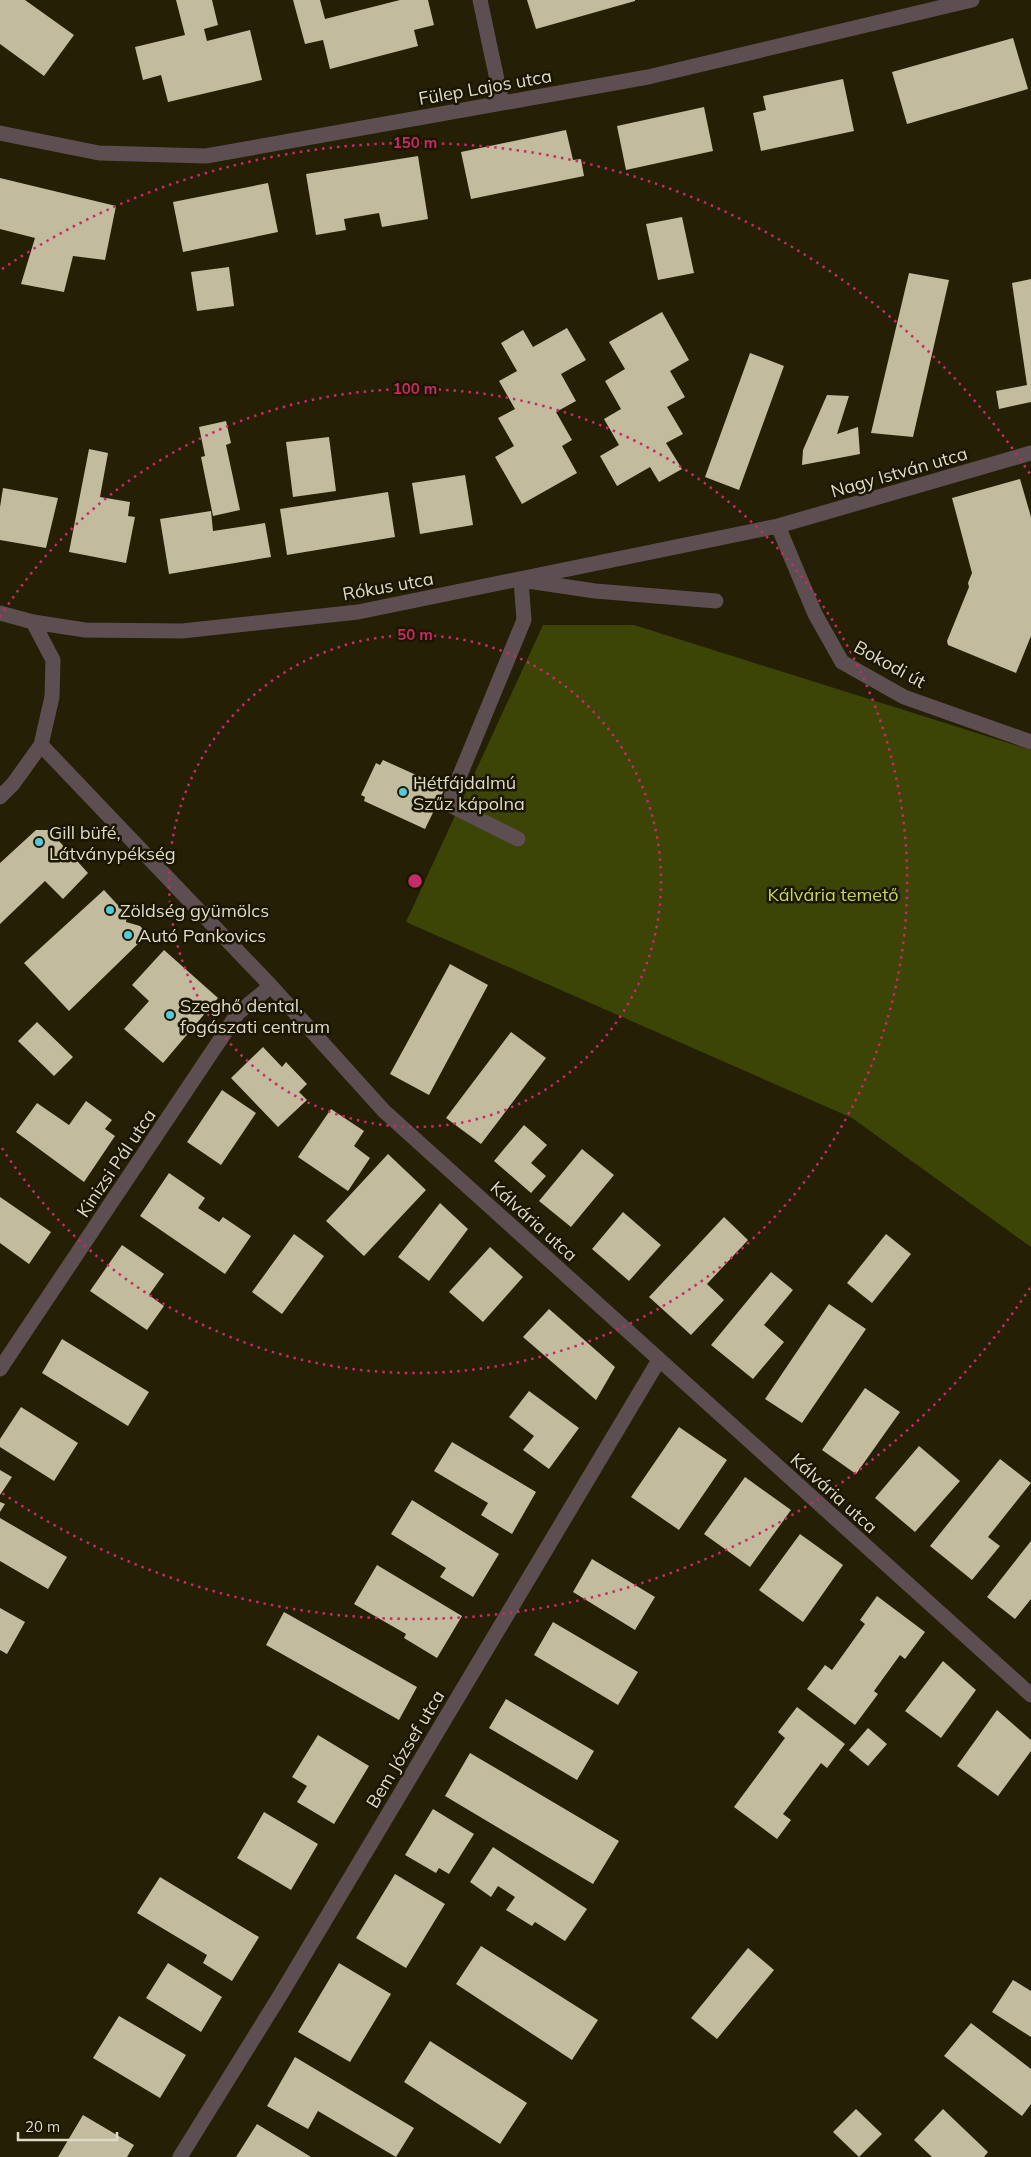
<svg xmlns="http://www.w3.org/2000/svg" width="1031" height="2157" font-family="Mulish,sans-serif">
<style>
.green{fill:#3c4406}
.building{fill:#c2bb9d}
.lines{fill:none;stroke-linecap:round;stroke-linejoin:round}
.lane{stroke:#5d4f51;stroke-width:15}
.street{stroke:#5d4f51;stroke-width:15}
.ring{fill:none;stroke:#c52b66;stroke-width:2.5;stroke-dasharray:2.5 5}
.poi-dot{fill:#53cadc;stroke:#1b1600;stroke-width:2}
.labels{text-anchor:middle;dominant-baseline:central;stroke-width:5;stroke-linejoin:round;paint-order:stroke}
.street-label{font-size:18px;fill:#dedacb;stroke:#1b1600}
.poi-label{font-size:18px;fill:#dedacb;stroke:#1b1600;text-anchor:start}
.park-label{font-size:18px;fill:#c4da54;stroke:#1b1600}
.centre{fill:#c52b66;stroke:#1b1600;stroke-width:2.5}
.ring-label{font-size:15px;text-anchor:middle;font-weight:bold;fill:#c52b66;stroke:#1b1600;stroke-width:5;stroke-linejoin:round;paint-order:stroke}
</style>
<rect width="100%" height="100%" fill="#251f05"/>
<path class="green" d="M 543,625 L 634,625 L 1031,750 L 1031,1247 L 852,1118 L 406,922 Z"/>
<path class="building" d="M 0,0 L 25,0 L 74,35 L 44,76 L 0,44 Z
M 176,0 L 212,0 L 218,25 L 204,29 L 207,41 L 250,30 L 262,80 L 168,102 L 161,75 L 143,80 L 135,47 L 185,35 Z
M 293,0 L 320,0 L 325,19 L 400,0 L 428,0 L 434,25 L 414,30 L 418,46 L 330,69 L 323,40 L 305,44 Z
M 527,0 L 635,0 L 635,1 L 536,29 Z
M 1013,38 L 1028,89 L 907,124 L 892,72 Z
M 843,79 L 854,131 L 761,151 L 753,113 L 766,110 L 763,96 Z
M 704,107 L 713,151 L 626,170 L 617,126 Z
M 566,130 L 573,160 L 581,159 L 584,176 L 471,199 L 461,152 Z
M 418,156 L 428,219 L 382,227 L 379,213 L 344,219 L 346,230 L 316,235 L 306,174 Z
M 0,178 L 116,206 L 105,260 L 73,256 L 64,292 L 21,284 L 35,238 L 0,229 Z
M 268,183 L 278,232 L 183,252 L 173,202 Z
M 682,217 L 694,273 L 658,280 L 646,224 Z
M 229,267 L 234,306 L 197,311 L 191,272 Z
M 909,273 L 949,280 L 913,437 L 871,433 Z
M 1031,279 L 1031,402 L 999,409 L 996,391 L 1027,385 L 1012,283 Z
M 662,312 L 689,360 L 670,371 L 685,397 L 667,407 L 683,434 L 666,443 L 682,469 L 659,482 L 650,467 L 617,486 L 600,456 L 619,445 L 604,419 L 621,409 L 605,381 L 625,369 L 609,342 Z
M 567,328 L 586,360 L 561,374 L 576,401 L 556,412 L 572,440 L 562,446 L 577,473 L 522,504 L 495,457 L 514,446 L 498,418 L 515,409 L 499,381 L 517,371 L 501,343 L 523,330 L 533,347 Z
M 750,353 L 784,366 L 739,490 L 705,477 Z
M 827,395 L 849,396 L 837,434 L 858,427 L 860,454 L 802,465 L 803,450 Z
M 226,421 L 231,443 L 226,445 L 240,510 L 213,516 L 201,457 L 205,456 L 199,427 Z
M 329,437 L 336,491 L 293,497 L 286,442 Z
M 89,449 L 108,453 L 100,497 L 130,502 L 128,516 L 135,517 L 126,563 L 69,552 Z
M 465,475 L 473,525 L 420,534 L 412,483 Z
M 1020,479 L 1031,517 L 1031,636 L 1016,673 L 948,645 L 947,641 L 969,587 L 968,583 L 972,573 L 952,498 Z
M 3,488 L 58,498 L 46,548 L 0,540 L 0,507 Z
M 388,492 L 395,537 L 287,555 L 280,509 Z
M 211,511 L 213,531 L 265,523 L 271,557 L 169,574 L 160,519 Z
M 383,760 L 445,788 L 425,829 L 364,801 L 365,797 L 361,795 L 376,763 L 380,765 Z
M 36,830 L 49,830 L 88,873 L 63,899 L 45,881 L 0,924 L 0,863 Z
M 104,890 L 127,915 L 126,922 L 140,926 L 144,930 L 146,936 L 69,1011 L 24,963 Z
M 164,950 L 218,998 L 163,1063 L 124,1029 L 149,1001 L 132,985 Z
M 450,964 L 488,985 L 429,1095 L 390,1074 Z
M 37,1022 L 73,1057 L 54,1076 L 18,1041 Z
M 511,1032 L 546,1058 L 481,1144 L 446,1118 Z
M 263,1047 L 282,1067 L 286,1062 L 307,1084 L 299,1092 L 307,1100 L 278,1127 L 231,1078 Z
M 222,1090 L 256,1113 L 221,1165 L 187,1142 Z
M 86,1101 L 112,1120 L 105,1129 L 115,1136 L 84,1182 L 16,1132 L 37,1103 L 69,1125 Z
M 331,1109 L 364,1131 L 354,1146 L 370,1158 L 348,1191 L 298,1157 Z
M 524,1125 L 547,1145 L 531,1163 L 546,1176 L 531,1193 L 494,1161 Z
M 582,1149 L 614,1175 L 571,1227 L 539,1201 Z
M 388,1154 L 426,1190 L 364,1256 L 326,1221 Z
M 169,1173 L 205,1198 L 198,1208 L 219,1222 L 223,1217 L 251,1236 L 225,1274 L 140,1216 Z
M 0,1197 L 51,1232 L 29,1264 L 0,1243 Z
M 440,1203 L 468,1229 L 429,1281 L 398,1257 Z
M 623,1212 L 661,1245 L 629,1281 L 592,1249 Z
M 724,1217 L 748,1240 L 707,1284 L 724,1300 L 691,1335 L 649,1297 Z
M 294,1234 L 324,1256 L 282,1314 L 252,1292 Z
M 886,1234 L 911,1254 L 872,1303 L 847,1283 Z
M 122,1245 L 164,1274 L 149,1295 L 164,1306 L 147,1330 L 90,1291 Z
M 490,1247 L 523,1277 L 483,1322 L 449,1292 Z
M 771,1272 L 793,1290 L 764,1325 L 784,1342 L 753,1379 L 711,1345 Z
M 829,1304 L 866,1329 L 802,1423 L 765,1399 Z
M 549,1309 L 615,1367 L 596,1400 L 523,1337 Z
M 62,1339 L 149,1392 L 128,1426 L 42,1373 Z
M 865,1388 L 900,1412 L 856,1474 L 822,1450 Z
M 529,1391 L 579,1428 L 549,1469 L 523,1450 L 534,1436 L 509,1417 Z
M 21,1407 L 78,1443 L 54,1481 L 0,1447 L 0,1439 Z
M 679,1427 L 727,1460 L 679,1530 L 631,1497 Z
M 452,1442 L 536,1492 L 512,1534 L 481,1515 L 488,1503 L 434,1471 Z
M 919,1446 L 960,1481 L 915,1532 L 875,1498 Z
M 1000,1459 L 1031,1483 L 988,1537 L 1000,1546 L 972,1580 L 930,1546 Z
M 0,1470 L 12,1477 L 0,1495 Z
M 745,1477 L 791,1510 L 750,1567 L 704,1534 Z
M 412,1500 L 499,1554 L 473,1597 L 440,1577 L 446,1568 L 391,1534 Z
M 0,1502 L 5,1504 L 0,1512 Z
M 0,1518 L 67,1557 L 48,1589 L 0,1561 Z
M 800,1534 L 843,1565 L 803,1622 L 759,1590 Z
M 1031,1541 L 1031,1599 L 1015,1619 L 987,1597 Z
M 592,1559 L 655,1597 L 635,1630 L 573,1592 Z
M 377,1565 L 462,1616 L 437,1658 L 404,1638 L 406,1634 L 354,1604 Z
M 877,1596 L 925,1632 L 905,1659 L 900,1655 L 874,1691 L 878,1694 L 855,1725 L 807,1689 L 825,1665 L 832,1670 L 865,1624 L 860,1620 Z
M 0,1608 L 25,1622 L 7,1654 L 0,1650 Z
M 284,1612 L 417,1687 L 399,1720 L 266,1645 Z
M 553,1622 L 638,1672 L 618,1705 L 534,1655 Z
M 943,1661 L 976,1690 L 941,1738 L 905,1711 Z
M 506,1699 L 594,1751 L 577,1780 L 489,1728 Z
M 797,1707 L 845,1744 L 827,1768 L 821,1763 L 783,1814 L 791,1820 L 777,1839 L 734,1807 L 785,1738 L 778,1732 Z
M 997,1710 L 1031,1740 L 1031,1751 L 998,1796 L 957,1766 Z
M 868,1728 L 887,1744 L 868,1766 L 849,1750 Z
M 318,1735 L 369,1766 L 334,1824 L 297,1802 L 307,1786 L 292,1777 Z
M 470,1753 L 619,1841 L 593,1884 L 445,1796 Z
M 433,1809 L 474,1834 L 449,1874 L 439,1868 L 436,1873 L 405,1855 Z
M 264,1812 L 318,1844 L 291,1890 L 237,1858 Z
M 493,1847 L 587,1909 L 565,1941 L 535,1922 L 532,1926 L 506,1910 L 515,1897 L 498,1886 L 491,1897 L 470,1882 Z
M 395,1874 L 445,1904 L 406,1968 L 356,1938 Z
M 160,1877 L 259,1937 L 232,1981 L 203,1963 L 207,1955 L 137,1913 Z
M 481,1946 L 598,2020 L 572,2060 L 456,1984 Z
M 748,1948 L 774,1970 L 717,2039 L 691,2018 Z
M 168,1963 L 222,1997 L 201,2032 L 146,1998 Z
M 339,1963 L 391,1994 L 350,2062 L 298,2032 Z
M 1013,1980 L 1031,1991 L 1031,2037 L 992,2012 Z
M 119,2016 L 186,2055 L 160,2098 L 93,2058 Z
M 971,2023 L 1031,2069 L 1031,2104 L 1022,2116 L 944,2056 Z
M 430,2041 L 527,2103 L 500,2144 L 404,2082 Z
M 295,2057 L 414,2128 L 396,2157 L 318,2111 L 308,2129 L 267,2106 Z
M 856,2109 L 882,2134 L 859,2157 L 833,2132 Z
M 943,2109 L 988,2152 L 984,2157 L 932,2157 L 914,2140 Z
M 83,2115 L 134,2145 L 127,2157 L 58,2157 Z
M 257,2124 L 311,2157 L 236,2157 Z"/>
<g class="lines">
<path class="lane" d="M 518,839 L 448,804 L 524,620 L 521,580 L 595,591 L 716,601"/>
<path class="street" d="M 480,0 L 502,103
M 0,133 L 99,153 L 206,156 L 648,77 L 972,0
M 778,526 L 815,614 L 842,662 L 904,697 L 1031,742
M 0,613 L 33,622 L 85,630 L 182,631 L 358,612 L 778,526 L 1031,453
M 41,745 L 271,986 L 384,1111 L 1031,1695
M 0,797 L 13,784 L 41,745 L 52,697 L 53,660 L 33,622
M 0,1369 L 238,1013 L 271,986
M 180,2157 L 281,1994 L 659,1360"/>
</g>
<g class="ring">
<circle cx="415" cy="881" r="246"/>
<path d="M0 617A492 492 0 1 1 0 1145"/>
<path d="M1030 1288A738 738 0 0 1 2 1493M2 269A738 738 0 0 1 1030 474"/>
</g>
<g class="poi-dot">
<circle cx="403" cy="792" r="5"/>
<circle cx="39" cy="842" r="5"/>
<circle cx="110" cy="910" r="5"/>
<circle cx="128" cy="935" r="5"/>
<circle cx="170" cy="1015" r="5"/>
</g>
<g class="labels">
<g class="street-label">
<text transform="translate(485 87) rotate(-10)">Fülep Lajos utca</text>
<text transform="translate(899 472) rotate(-16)">Nagy István utca</text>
<text transform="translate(388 586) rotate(-10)">Rókus utca</text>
<text transform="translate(890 664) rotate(29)">Bokodi út</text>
<text transform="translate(116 1163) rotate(-56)">Kinizsi Pál utca</text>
<text transform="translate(534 1221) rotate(42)">Kálvária utca</text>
<text transform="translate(834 1493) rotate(42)">Kálvária utca</text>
<text transform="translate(405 1749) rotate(-59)">Bem József utca</text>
</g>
<g class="poi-label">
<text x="413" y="782">Hétfájdalmú<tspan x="413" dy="21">Szűz kápolna</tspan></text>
<text x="49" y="832">Gill büfé,<tspan x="49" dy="21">Látványpékség</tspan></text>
<text x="120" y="910">Zöldség gyümölcs</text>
<text x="138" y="935">Autó Pankovics</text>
<text x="180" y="1005">Szeghő dental,<tspan x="180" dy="21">fogászati centrum</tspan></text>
</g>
<g class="park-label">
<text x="833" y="894">Kálvária temető</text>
</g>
</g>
<circle cx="415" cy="881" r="8" class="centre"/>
<g class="ring-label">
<text x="415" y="148">150 m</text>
<text x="415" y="394">100 m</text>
<text x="415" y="640">50 m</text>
</g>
<path d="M18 2132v8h99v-8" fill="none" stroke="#dedacb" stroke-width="2.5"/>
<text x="25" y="2132" font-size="15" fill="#dedacb" stroke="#1b1600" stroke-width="4" paint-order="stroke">20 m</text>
</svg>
